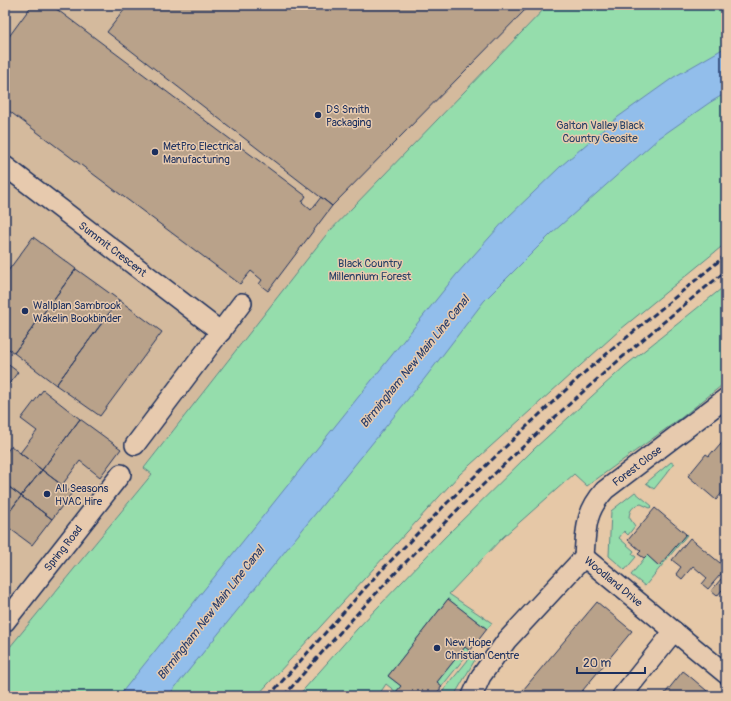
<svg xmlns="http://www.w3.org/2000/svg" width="731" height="701" font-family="Pangolin,sans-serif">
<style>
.built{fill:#d4ba9d}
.green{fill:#95ddac;stroke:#588685}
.water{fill:#92beeb;stroke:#6285b3}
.building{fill:#b9a28a;stroke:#1b2f5e}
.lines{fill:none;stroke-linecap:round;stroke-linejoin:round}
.minor-casing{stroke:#1b2f5e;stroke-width:22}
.minor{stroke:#e7caae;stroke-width:19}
.rail{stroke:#1b2f5e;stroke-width:3;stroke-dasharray:6 3;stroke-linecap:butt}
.poi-dot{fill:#1b2f5e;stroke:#e7caae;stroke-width:1.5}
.labels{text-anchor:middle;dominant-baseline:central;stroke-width:3;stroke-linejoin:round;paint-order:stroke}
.poi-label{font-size:11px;fill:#1b2f5e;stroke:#e7caae;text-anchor:start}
.park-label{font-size:11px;fill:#274066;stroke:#e7caae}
.street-label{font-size:11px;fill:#1b2f5e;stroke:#e7caae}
.water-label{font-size:12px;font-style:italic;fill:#273d6c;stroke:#e7caae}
</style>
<rect width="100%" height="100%" fill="#e6c8a7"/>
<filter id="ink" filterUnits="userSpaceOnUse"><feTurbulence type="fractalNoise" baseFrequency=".025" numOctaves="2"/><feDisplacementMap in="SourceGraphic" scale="8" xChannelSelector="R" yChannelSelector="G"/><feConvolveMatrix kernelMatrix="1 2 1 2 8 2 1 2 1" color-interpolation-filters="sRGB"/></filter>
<g filter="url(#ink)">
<path class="built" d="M 5,5 L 548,5 L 326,235 L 144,467 L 152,473 L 5,653 Z"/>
<path class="green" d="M 548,5 L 726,5 L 726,243 L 621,329 L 460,474 L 257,696 L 5,696 L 5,653 L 152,474 L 144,468 L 326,235 Z
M 726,285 L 726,382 L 681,418 L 587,486 L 574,474 L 503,537 L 449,594 L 492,623 L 487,629 L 448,599 L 388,676 L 401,686 L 396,692 L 386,684 L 378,696 L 298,696 L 357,629 L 445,537 L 535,448 L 625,366 Z
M 671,462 L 674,464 L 654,489 L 646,483 Z
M 635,492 L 652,506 L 650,508 L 641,504 C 633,506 630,509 629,517 L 635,526 L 628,535 L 624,531 L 619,538 L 634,551 L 632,554 L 636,557 L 625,570 L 609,556 L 611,511 Z
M 686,534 L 687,535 L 645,586 L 631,575 L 647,555 L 659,566 Z
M 465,647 L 470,651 L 442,686 L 437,682 Z
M 472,655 L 476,658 L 454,696 L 439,696 Z"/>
<path class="water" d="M 726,47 L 726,93 L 709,103 L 659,138 L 552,233 L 484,301 L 425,378 L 168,696 L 119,696 L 456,275 L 506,219 L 561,166 L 618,117 L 674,77 Z"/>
<path class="building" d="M 32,5 L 51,5 L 306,196 L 302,202 L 311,210 L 321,197 L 332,206 L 268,291 L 259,284 L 262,280 L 251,271 L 240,284 L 5,108 L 5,42 Z
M 128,5 L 530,5 L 332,206 L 107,32 Z
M 33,237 L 76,269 L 14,353 L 5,346 L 5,275 Z
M 76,269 L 119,300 L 56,385 L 14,353 Z
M 119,300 L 162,332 L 100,416 L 56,385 Z
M 5,362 L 18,372 L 5,389 Z
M 43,390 L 80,419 L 42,470 L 20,453 L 37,431 L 21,419 Z
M 80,419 L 121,449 L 100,477 L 80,461 L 62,485 L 42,470 Z
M 726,438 L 726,488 L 716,500 L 688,476 L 706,454 L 709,456 L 713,451 L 714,452 Z
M 11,446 L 42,470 L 21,496 L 5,484 L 5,454 Z
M 42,470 L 72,493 L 52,519 L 21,496 Z
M 5,484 L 21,496 L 5,518 Z
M 21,496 L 52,519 L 32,545 L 5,525 L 5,518 Z
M 655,508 L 686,534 L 659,566 L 647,555 L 644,558 L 638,554 L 641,551 L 628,540 Z
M 690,538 L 726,568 L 708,589 L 702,584 L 707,578 L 693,566 L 682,579 L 676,574 L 681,567 L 672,560 Z
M 726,573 L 726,593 L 722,590 L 717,596 L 711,591 Z
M 448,599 L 487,629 L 470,651 L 465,647 L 437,682 L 442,686 L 435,696 L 402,696 L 396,692 L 401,686 L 388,676 Z
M 597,602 L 632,631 L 578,696 L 518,696 Z
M 683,671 L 687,674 L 713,696 L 663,696 Z"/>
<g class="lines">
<defs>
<g id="minor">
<path id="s1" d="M 5,166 L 221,332"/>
<path d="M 135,445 L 242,303"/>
<path id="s2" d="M 584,557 C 586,529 585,512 605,490 L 726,398"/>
<path id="s3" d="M 5,622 L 121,474"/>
<path id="s4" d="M 472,696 L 481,676 L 507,640 L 584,557 L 726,674"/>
<path d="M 622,696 L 674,631"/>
</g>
</defs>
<use href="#minor" class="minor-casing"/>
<use href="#minor" class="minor"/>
<path class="rail" d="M 269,696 L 375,577 L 447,503 L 524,429 L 585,372 L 726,255
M 284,696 C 417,541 566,399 726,271"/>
</g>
</g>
<g class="poi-dot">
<circle cx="318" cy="115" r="4"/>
<circle cx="155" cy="152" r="4"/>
<circle cx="25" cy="311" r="4"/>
<circle cx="47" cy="494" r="4"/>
<circle cx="437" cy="648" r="4"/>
</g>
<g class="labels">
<g class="poi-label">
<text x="326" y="109">DS Smith<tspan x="326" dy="13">Packaging</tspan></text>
<text x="163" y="146">MetPro Electrical<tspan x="163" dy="13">Manufacturing</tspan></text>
<text x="33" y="305">Wallplan Sambrook<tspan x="33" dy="13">Wakelin Bookbinder</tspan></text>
<text x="55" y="488">All Seasons<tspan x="55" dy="13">HVAC Hire</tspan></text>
<text x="445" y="642">New Hope<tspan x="445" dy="13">Christian Centre</tspan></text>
</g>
<g class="park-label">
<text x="600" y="125">Galton Valley Black<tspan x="600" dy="13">Country Geosite</tspan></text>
<text x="370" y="263">Black Country<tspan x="370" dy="13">Millennium Forest</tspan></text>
</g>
<g class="street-label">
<text stroke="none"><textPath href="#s1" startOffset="136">Summit Crescent</textPath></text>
<text stroke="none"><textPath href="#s2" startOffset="112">Forest Close</textPath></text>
<text stroke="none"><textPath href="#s3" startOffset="94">Spring Road</textPath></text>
<text stroke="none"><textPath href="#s4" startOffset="218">Woodland Drive</textPath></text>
</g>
<g class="water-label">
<text transform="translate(415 362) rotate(-51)">Birmingham New Main Line Canal</text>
<text transform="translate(211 613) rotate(-52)">Birmingham New Main Line Canal</text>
</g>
</g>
<rect width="731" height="701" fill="none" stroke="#e7caae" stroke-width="20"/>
<rect x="10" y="10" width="711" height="681" fill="none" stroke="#1b2f5e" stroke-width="1.5" filter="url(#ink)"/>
<path d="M577 667v6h68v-6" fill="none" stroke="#1b2f5e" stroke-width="2"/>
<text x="583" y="667" font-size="12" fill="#1b2f5e" stroke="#e7caae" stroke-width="3" paint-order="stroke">20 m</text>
</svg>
